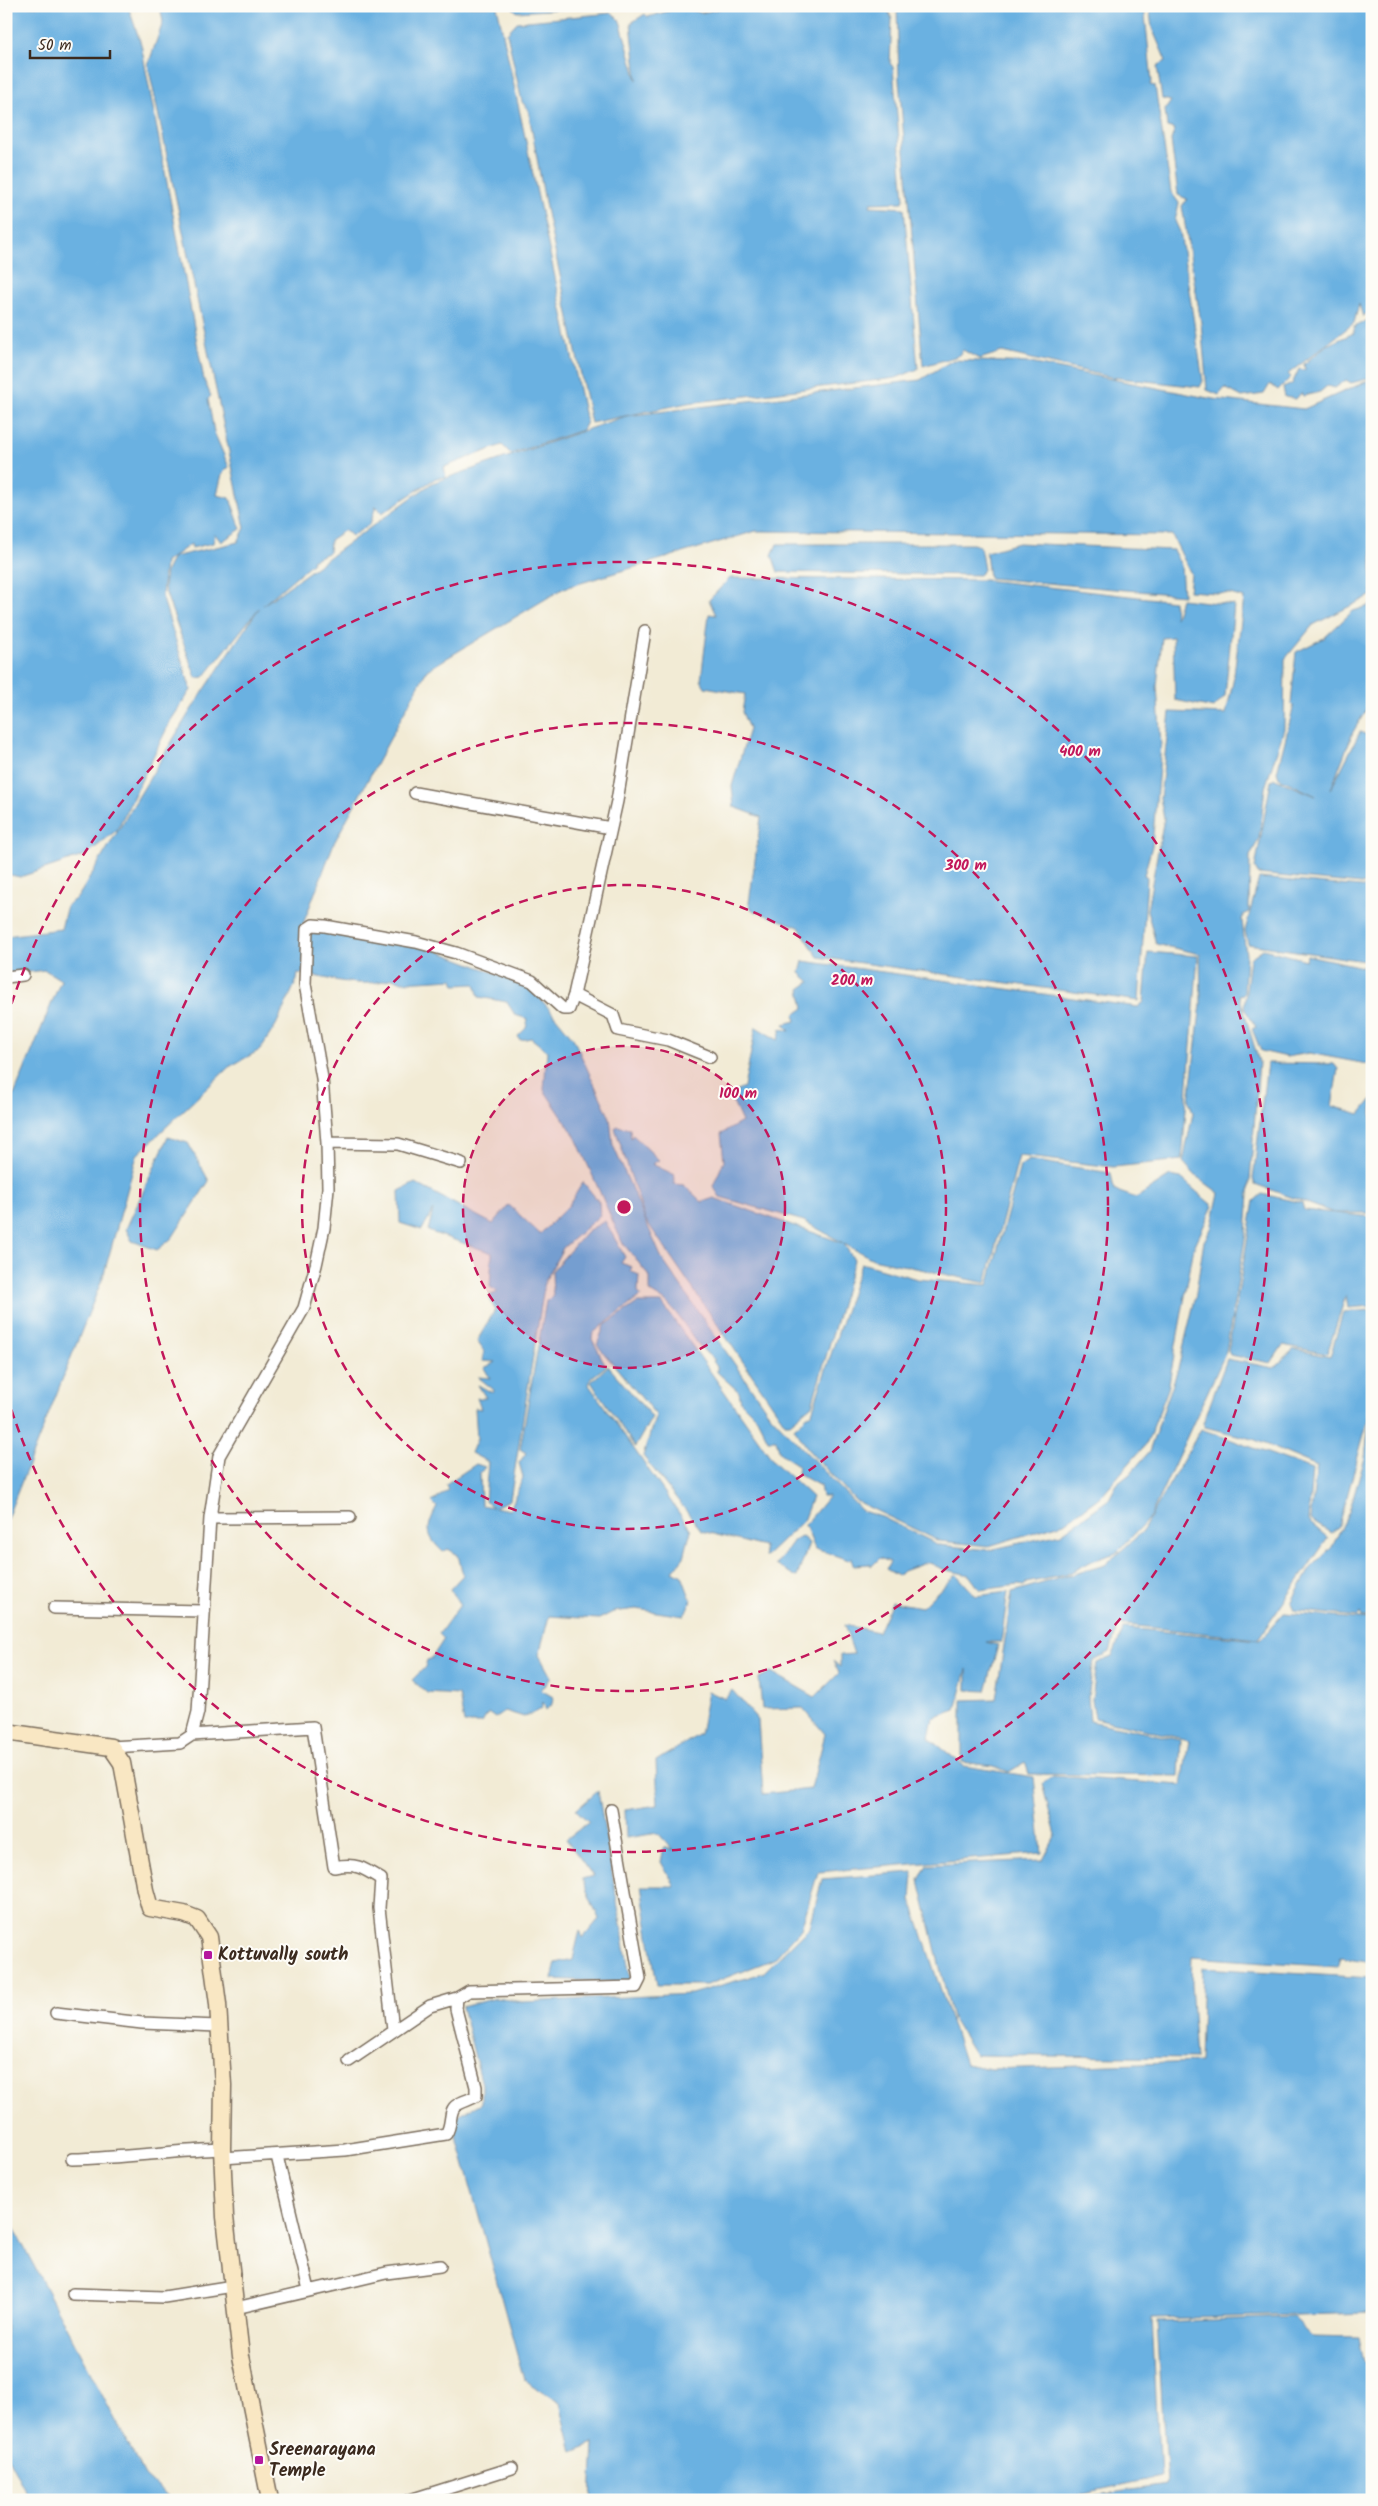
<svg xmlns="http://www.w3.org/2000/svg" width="1378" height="2506" font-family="Kalam,sans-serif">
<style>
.water{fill:#6bb1e1;stroke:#536e80;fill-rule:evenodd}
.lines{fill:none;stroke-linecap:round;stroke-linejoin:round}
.minor-casing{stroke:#7b6e5e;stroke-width:14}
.secondary-casing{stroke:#7b6e5e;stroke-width:19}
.minor{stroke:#fff;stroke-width:11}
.secondary{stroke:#f9e7c3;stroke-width:16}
.ring{fill:none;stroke:#c2185b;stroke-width:2.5;stroke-dasharray:9 6}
.poi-dot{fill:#b5179e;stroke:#fdfcf7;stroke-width:2}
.labels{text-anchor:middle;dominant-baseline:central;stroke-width:4;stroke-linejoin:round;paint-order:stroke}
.poi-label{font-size:18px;font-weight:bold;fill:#3b2a1e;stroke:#fdfcf7;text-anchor:start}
.centre{fill:#c2185b;stroke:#fdfcf7;stroke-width:2.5}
.ring-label{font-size:15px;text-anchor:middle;font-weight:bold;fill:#c2185b;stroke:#fdfcf7;stroke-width:4;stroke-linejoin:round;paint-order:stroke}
</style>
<rect width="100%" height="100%" fill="#fdfcf7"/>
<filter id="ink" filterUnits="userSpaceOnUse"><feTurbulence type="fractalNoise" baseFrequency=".02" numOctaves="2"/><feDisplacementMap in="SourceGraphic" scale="10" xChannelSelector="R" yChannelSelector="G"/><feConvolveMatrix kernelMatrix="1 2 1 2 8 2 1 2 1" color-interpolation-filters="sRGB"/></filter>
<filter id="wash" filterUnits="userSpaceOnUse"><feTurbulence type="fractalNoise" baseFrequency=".0096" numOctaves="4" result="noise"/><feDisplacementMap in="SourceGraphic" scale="20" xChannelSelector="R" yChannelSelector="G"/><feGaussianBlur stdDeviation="1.12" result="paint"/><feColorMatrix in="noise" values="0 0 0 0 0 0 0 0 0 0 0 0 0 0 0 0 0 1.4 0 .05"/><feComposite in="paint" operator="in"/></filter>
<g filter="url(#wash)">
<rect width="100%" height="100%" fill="#f2ebd5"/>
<path class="water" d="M 6,6 L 128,6 L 141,44 L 204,380 L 211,396 L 208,399 L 214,432 L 229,467 L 222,474 L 217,495 L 230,498 L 241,529 L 221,542 L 215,534 L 213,543 L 192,548 L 191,544 L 173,557 L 238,542 L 245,528 L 148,65 L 163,22 L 160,6 L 497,6 L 586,422 L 582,430 L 511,454 L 502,445 L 444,467 L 446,477 L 436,478 L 382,513 L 376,506 L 370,524 L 352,536 L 345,530 L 330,540 L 329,552 L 312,560 L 313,562 L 263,605 L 432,483 L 626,416 L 920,380 L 953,360 L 1030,363 L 1213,399 L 1304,409 L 1372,379 L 1372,595 L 1313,625 L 1285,659 L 1284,729 L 1265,788 L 1259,839 L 1250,856 L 1249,912 L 1244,914 L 1242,920 L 1246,955 L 1244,994 L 1239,995 L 1259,1062 L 1246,1233 L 1226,1352 L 1151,1515 L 1144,1524 L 1116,1553 L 1094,1560 L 1066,1575 L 1026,1583 L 1024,1586 L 1018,1585 L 980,1590 L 969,1575 L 942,1569 L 928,1562 L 903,1571 L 898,1576 L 886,1569 L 890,1562 L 880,1558 L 872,1566 L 869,1564 L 853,1565 L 852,1557 L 849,1560 L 815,1549 L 805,1525 L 829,1496 L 822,1496 L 820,1486 L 797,1473 L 798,1465 L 780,1453 L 776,1440 L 768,1440 L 757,1418 L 741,1402 L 739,1392 L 717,1372 L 717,1367 L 713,1361 L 715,1360 C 694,1346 685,1320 667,1303 C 662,1299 655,1295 650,1292 L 650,1277 L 622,1242 L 575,1136 L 544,1090 L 547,1051 L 531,1038 L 520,1040 L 518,1036 L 526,1028 L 528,1019 L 515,1015 L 507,1002 L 479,997 L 475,984 L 455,985 L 453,979 L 402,982 L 393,978 C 362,990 330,978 298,973 L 297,980 L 276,1025 L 260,1050 L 229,1067 L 137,1155 L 103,1277 L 6,1521 L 6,1115 L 61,980 L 45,970 L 6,975 L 6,936 L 61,929 L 67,905 L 78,897 L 189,713 L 259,608 L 204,677 L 196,678 L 164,588 L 166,571 L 173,557 L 165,562 L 162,596 L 191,690 L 171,720 L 117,830 L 86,855 L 20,877 L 6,874 ZM 756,531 L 1172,535 L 1191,574 L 1189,591 L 1230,594 L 1244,598 L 1233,682 L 1226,714 L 1170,712 L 1160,798 L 1164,818 L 1147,910 L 1156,944 L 1200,954 L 1201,1004 L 1189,1100 L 1193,1113 L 1183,1162 L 1196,1176 L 1219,1193 L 1211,1229 L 1204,1241 L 1195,1299 L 1178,1369 L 1149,1452 L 1130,1474 L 1117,1484 L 1109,1499 L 1061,1534 L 989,1550 L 939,1545 L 882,1517 L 862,1511 L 767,1411 L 662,1259 L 613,1145 L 610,1118 L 573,1038 L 531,987 L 430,948 L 324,931 L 300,932 L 334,843 L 427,670 L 564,588 Z
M 511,6 L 607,6 L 517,12 Z
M 731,6 L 886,6 L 892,19 L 890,63 L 893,67 L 904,199 L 903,202 L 871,203 L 870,206 L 904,208 L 918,369 L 896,378 L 688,403 L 591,423 L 547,213 L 528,109 L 522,102 L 507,33 L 517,22 L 612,13 L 620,21 L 637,80 L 631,23 L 645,14 L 648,17 L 683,7 L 701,13 Z
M 897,6 L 1144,6 L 1152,82 L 1150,85 L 1155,86 L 1171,192 L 1179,203 L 1175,221 L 1180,232 L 1203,381 L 1200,387 L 1110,377 L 1002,352 L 979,359 L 963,350 L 958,356 L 923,366 L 899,80 Z
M 1149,6 L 1372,6 L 1372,308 L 1363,317 L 1359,304 L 1354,323 L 1288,374 L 1291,377 L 1278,390 L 1270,384 L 1264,394 L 1242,397 L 1225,388 L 1219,395 L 1207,390 L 1201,323 L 1182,206 L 1187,199 L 1178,195 L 1171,140 L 1175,129 L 1167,127 L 1165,110 L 1171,101 L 1162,99 L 1157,66 L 1166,61 L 1152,28 Z
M 1372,318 L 1371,378 L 1351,383 L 1346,380 L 1335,388 L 1327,386 L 1320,392 L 1303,396 L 1301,393 L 1296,399 L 1285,397 L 1283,388 L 1292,384 L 1299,369 L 1305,370 L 1304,364 L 1327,345 L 1354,333 L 1354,327 Z
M 1018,543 L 1173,550 L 1181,565 L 1183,595 L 989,578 L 986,552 Z
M 777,544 L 973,544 L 980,546 L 984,570 L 979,575 L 778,572 L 772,555 Z
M 730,578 L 985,580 L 1174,601 L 1175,618 L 1181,599 L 1234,605 L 1225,696 L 1214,708 L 1175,700 L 1173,637 L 1162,638 L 1157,686 L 1161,745 L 1152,846 L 1144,875 L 1147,878 L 1139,1001 L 818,957 L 799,927 L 752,910 L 749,903 L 761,817 L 734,807 L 732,786 L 749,729 L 742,712 L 745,694 L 705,687 L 701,680 L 709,614 L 716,615 L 709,600 Z
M 1372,605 L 1372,700 L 1353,732 L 1331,789 L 1360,732 L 1372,737 L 1372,885 L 1258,874 L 1255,868 L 1271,781 L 1275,779 L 1316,796 L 1279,778 L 1277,772 L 1294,705 L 1291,704 L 1296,652 L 1324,638 L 1353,611 Z
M 1259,878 L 1372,888 L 1372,962 L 1248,944 L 1245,931 Z
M 1263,949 L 1306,960 L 1307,955 L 1372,969 L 1372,1065 L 1309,1053 L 1287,1057 L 1261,1051 L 1252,1029 L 1256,1027 L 1244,1008 L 1250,958 Z
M 1148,952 L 1198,956 L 1182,1160 L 1113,1167 L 1019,1156 L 986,1283 L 873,1259 L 844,1244 L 854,1260 L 812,1405 L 790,1423 L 785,1423 L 645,1219 L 615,1128 L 618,1126 L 630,1129 L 631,1138 L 633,1135 L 659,1160 L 652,1164 L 675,1175 L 674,1184 L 684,1185 L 702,1202 L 714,1198 L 843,1243 L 804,1221 L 720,1197 L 713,1186 L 724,1161 L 721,1134 L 742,1122 L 730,1096 L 744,1087 L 756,1027 L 778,1040 L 781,1029 L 790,1031 L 784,1024 L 796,1021 L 794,1015 L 804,1008 L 800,989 L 810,982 L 800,973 L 803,961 L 1138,1007 L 1144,1002 Z
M 1267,1063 L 1334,1064 L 1338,1069 L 1332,1106 L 1360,1114 L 1372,1099 L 1372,1213 L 1335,1213 L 1372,1217 L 1372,1306 L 1348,1308 L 1346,1295 L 1327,1354 L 1283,1345 L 1271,1363 L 1230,1355 L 1228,1351 L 1254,1201 L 1262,1194 L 1302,1203 L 1304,1210 L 1334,1213 L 1255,1184 L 1253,1179 Z
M 168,1137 L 188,1143 L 209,1181 L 172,1238 L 157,1250 L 132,1241 L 126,1229 Z
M 1029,1160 L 1111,1173 L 1114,1190 L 1136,1198 L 1170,1176 L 1181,1178 L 1213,1206 L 1194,1247 L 1168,1389 L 1147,1443 L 1101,1496 L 1064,1523 L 989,1546 L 939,1541 L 856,1501 L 810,1452 L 794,1428 L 812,1412 L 861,1263 L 917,1279 L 988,1285 L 1020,1166 Z
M 583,1182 L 599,1202 L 600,1215 L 563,1248 L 545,1281 L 510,1500 L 494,1507 L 510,1510 L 523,1477 L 519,1463 L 526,1453 L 520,1449 L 546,1301 L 553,1297 L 552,1271 L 587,1231 L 605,1221 L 625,1257 L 621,1263 L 632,1267 L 630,1271 L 639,1275 L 638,1292 L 641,1296 L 593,1333 L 592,1339 L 606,1366 L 591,1378 L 589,1385 L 691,1530 L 684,1557 L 673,1571 L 682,1576 L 691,1600 L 684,1616 L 636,1609 L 613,1612 L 599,1619 L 549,1616 L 539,1655 L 551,1677 L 541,1690 L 553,1697 L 552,1704 L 546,1710 L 543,1702 L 542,1708 L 524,1717 L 505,1711 L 495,1718 L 488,1713 L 482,1723 L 464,1723 L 459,1695 L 427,1693 L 412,1680 L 425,1667 L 427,1660 L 431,1659 L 444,1639 L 439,1634 L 460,1605 L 450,1589 L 463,1575 L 458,1555 L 448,1549 L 443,1552 C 425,1535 426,1528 437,1507 L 432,1502 L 448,1490 L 446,1484 L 476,1464 L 485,1467 L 480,1473 L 481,1505 L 493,1507 L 485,1501 L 488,1462 L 471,1453 L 477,1439 L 475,1408 L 481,1409 L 477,1398 L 486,1398 L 478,1385 L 493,1393 L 494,1390 L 478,1377 L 490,1378 L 484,1368 L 496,1362 L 482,1361 L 484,1351 L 477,1341 L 495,1310 L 489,1296 L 498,1292 L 490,1287 L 492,1253 L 428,1231 L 433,1210 L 422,1230 L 400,1223 L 399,1191 L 415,1183 L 493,1224 L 509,1205 L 540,1234 L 569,1205 Z
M 637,1303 L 662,1303 L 774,1462 L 812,1497 L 803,1521 L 765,1557 L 764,1547 L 702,1531 L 643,1456 L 656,1415 L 597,1345 L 604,1326 Z
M 1372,1310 L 1372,1618 L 1361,1618 L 1360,1613 L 1357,1617 L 1294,1610 L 1291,1603 L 1310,1569 L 1332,1547 L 1349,1512 L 1365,1458 L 1370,1412 L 1339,1526 L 1331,1533 L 1310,1520 L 1317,1466 L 1253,1439 L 1205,1427 L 1203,1423 L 1227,1359 L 1274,1368 L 1294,1349 L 1330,1357 L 1343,1312 Z
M 608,1366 L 652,1417 L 635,1447 L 591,1382 Z
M 1201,1429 L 1312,1469 L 1308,1521 L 1328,1538 L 1258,1639 L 1118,1624 L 1110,1652 L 1094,1661 L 1088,1697 L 1090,1721 L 1181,1740 L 1179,1776 L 1029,1774 L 1025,1762 L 1009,1772 L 993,1766 L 962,1762 L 962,1700 L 996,1699 L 1012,1592 L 1105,1565 L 1142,1532 Z
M 801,1536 L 809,1543 L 797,1577 L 776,1565 L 794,1540 Z
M 956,1574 L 976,1596 L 1008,1592 L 1001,1642 L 986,1642 L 998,1645 L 986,1691 L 967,1690 L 967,1669 L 956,1710 L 933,1718 L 929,1738 L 964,1766 L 1034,1777 L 1042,1853 L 818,1872 L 801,1929 L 774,1959 L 707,1985 L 657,1985 L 641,1886 L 675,1886 L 661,1862 L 664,1847 L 674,1851 L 658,1833 L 626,1838 L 625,1810 L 658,1805 L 656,1761 L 700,1734 L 708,1691 L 725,1699 L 732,1690 L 758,1720 L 763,1794 L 811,1789 L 825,1734 L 803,1708 L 762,1709 L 759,1678 L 771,1672 L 815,1697 L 839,1673 L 833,1661 L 840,1667 L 840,1655 L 854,1654 L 844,1625 L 878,1632 L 892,1602 L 922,1607 Z
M 1284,1613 L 1372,1620 L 1372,1963 L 1341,1958 L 1338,1967 L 1192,1957 L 1191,1983 L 1196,2058 L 975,2055 L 952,2018 L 919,1880 L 927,1865 L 1043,1860 L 1056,1835 L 1042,1784 L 1053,1776 L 1182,1785 L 1189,1740 L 1095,1718 L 1092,1700 L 1097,1663 L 1112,1657 L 1124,1628 L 1260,1640 Z
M 598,1791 L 631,1983 L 552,1979 L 556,1963 L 573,1959 L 580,1930 L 583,1938 L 599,1919 L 582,1879 L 593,1876 L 566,1839 L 589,1822 L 576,1810 Z
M 913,1872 L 911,1900 L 965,2064 L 991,2069 L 1200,2062 L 1203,1968 L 1372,1978 L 1372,2313 L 1152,2319 L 1160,2477 L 1051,2500 L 591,2500 L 594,2443 L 572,2452 L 560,2403 L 524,2380 L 453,2123 L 460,2114 L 482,2103 L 482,2084 L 462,2007 L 496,1998 L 523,2002 L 691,1994 L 763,1973 L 810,1927 L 822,1879 Z
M 6,2213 L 145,2476 L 171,2500 L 30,2500 L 6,2454 Z
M 1293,2317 L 1313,2336 L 1358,2337 L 1363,2362 L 1372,2365 L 1372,2500 L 1063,2500 L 1167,2485 L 1157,2322 Z"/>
</g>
<g filter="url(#ink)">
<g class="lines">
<defs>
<path id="minor" d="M 415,793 L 611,828
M 6,977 L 23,975
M 574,995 L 613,1015 L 618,1030 L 668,1040 L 710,1057
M 327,1143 L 398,1144 L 461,1163
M 210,1518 L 350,1517
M 54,1608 L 203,1611
M 192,1735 L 313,1727 L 334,1867 C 356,1863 362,1867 381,1879 L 379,1908 L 393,2030
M 111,1747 L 180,1743 L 192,1735 L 198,1712 L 210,1518 L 219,1456 L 304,1308 L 316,1265 L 324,1228 L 328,1188 L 327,1143 L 322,1078 L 305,984 L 307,929 L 313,925 L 325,926 L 416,942 L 456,953 L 532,981 L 563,1009 L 569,1009 L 574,995 L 617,801 L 645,631
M 56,2013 L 142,2023 L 218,2026
M 349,2061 L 430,2006 L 457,1998
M 277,2156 L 309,2290
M 222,2158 L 345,2150 L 446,2134 C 453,2124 448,2110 457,2105 C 463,2101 470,2100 476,2096 L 476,2087 L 456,2009 L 457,1998 L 469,1991 L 636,1987 L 640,1979 L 611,1810
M 72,2159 C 122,2158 171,2151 222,2149
M 73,2294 L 164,2297 L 233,2286
M 236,2308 L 386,2273 L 440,2266
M 410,2500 L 512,2468"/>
<path id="secondary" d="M 6,1732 L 111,1747 L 122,1763 L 145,1890 L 150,1908 L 184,1914 L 197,1919 L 209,1937 L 218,2004 L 223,2085 L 222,2149 L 225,2217 L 241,2356 L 270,2500"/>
</defs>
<use href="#minor" class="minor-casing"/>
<use href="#secondary" class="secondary-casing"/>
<use href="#minor" class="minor"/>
<use href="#secondary" class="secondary"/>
</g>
</g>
<circle cx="624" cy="1207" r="161" fill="#c2185b" fill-opacity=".12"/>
<g class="ring">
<circle cx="624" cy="1207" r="161"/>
<circle cx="624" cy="1207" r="322"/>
<circle cx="624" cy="1207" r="484"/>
<path d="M7 1018A645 645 0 1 1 7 1396"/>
</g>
<g class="poi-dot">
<rect x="203" y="1950" width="10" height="10" rx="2.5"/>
<rect x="254" y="2455" width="10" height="10" rx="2.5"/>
</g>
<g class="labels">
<g class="poi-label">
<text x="218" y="1955">Kottuvally south</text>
<text x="269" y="2450">Sreenarayana<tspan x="269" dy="21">Temple</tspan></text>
</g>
</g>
<circle cx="624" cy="1207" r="8" class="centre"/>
<g class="ring-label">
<text x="1080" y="756">400 m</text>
<text x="966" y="870">300 m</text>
<text x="852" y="985">200 m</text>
<text x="738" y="1098">100 m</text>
</g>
<rect width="1378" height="2506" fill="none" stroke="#fdfcf7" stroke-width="25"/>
<path d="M30 50v8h80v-8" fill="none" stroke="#3b2a1e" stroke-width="2.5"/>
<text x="38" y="50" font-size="15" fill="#3b2a1e" stroke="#fdfcf7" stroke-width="4" paint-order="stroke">50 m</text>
</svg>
